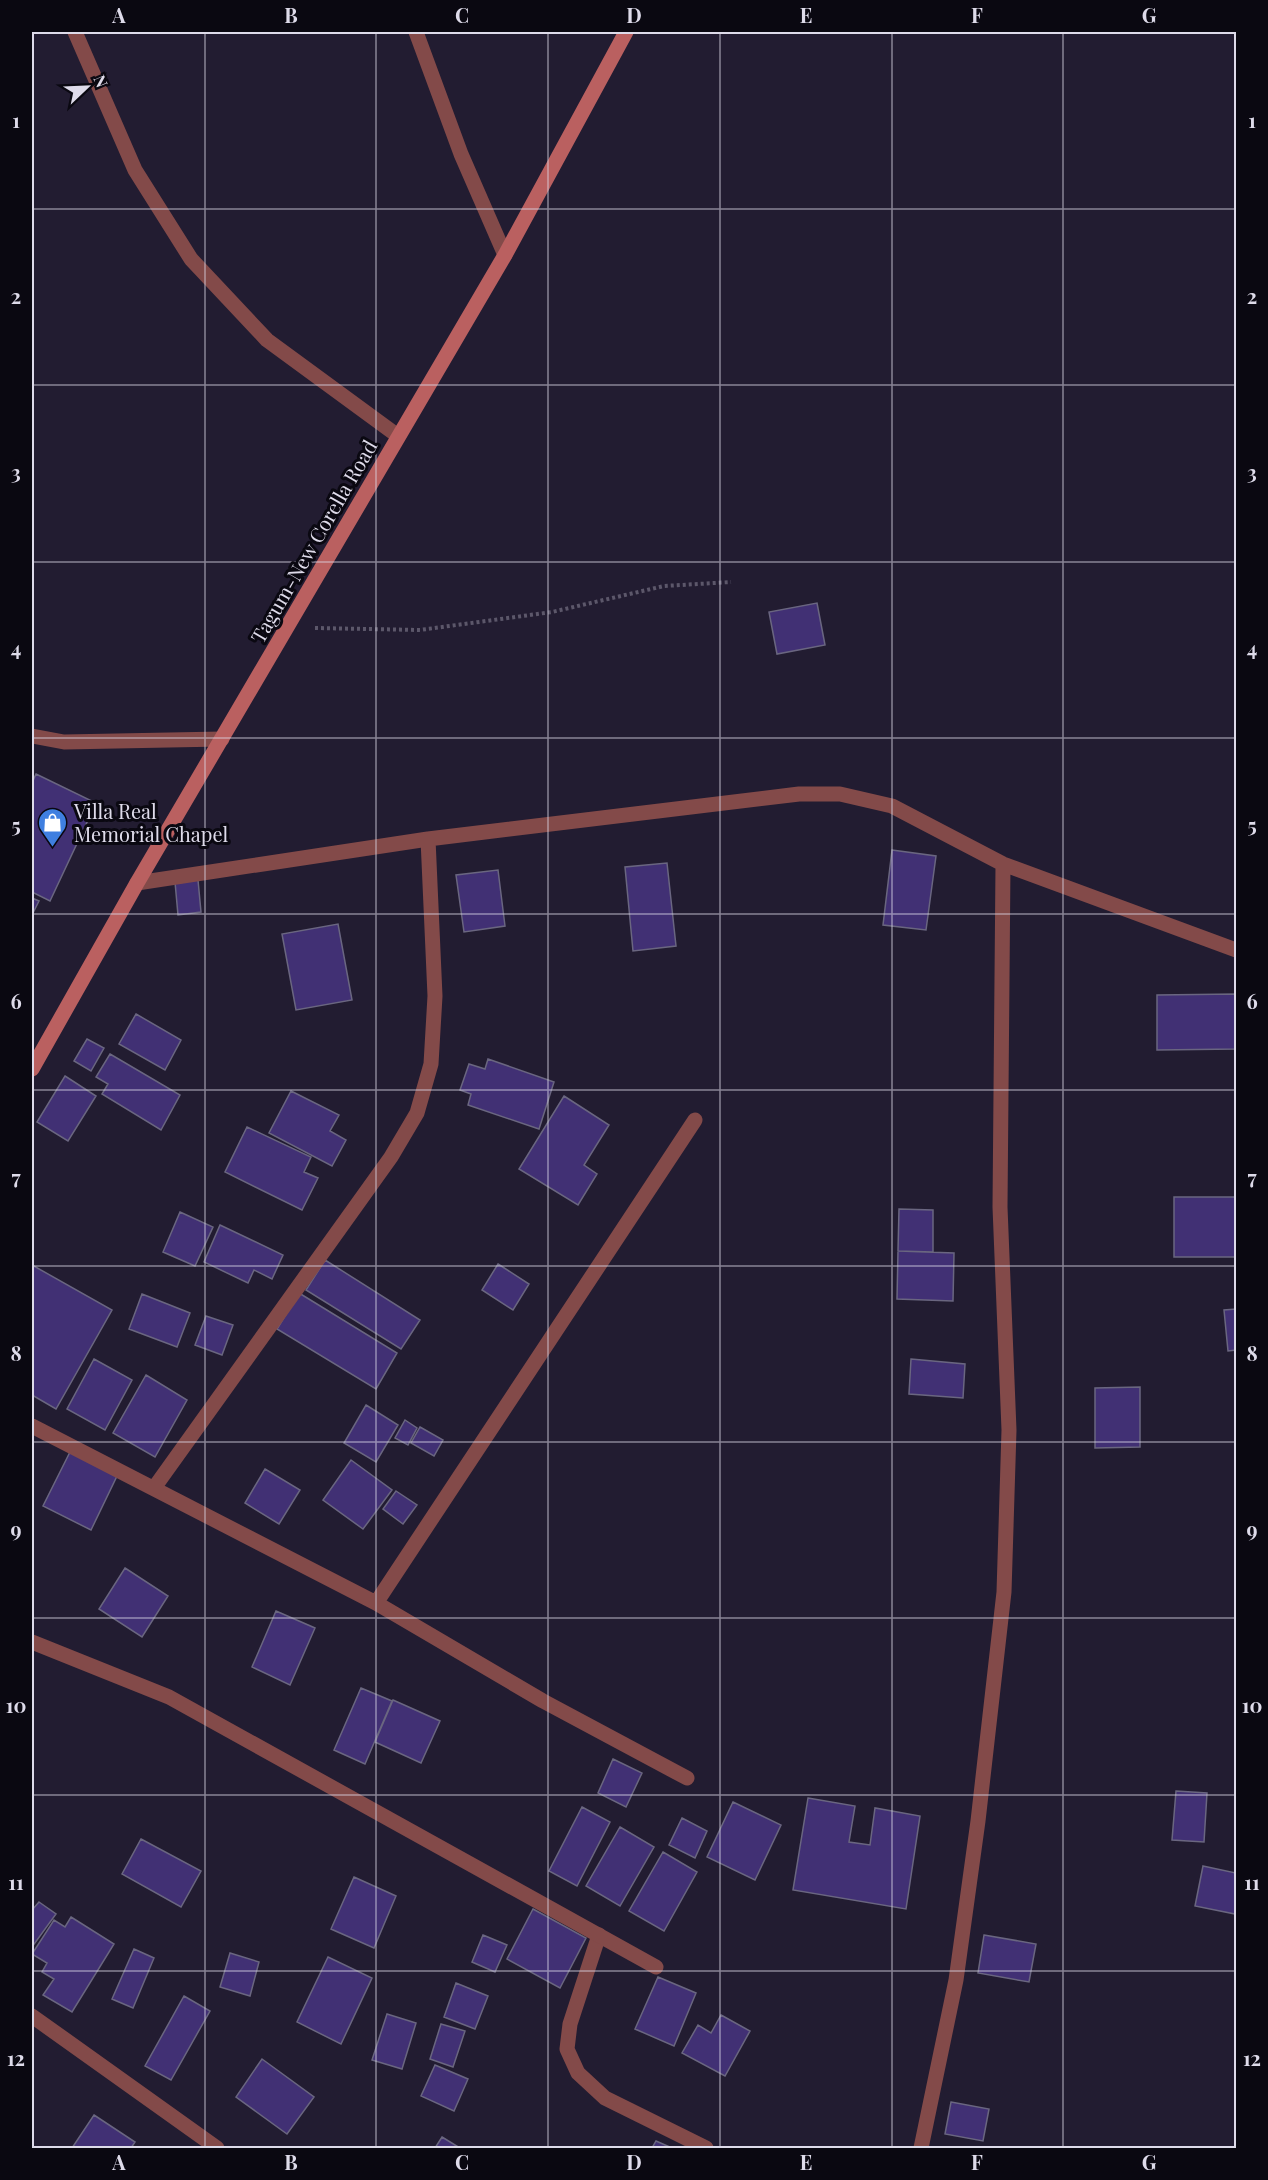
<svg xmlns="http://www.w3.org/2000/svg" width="1268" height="2180" font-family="'Playfair Display',serif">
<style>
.building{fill:#413074;stroke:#6a6680;stroke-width:1.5}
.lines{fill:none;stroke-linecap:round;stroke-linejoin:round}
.path{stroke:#5c576a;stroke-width:4;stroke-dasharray:3 3;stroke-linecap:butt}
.lane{stroke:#834a49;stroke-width:15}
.street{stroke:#834a49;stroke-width:15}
.secondary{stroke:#ba6060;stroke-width:15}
.grid{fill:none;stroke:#dedbea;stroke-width:1.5;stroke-opacity:0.55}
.labels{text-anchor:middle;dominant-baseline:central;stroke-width:6;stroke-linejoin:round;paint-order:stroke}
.street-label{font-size:20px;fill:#dedbea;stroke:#0a0811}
.poi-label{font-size:20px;fill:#dedbea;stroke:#0a0811;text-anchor:start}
.neatline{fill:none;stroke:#dedbea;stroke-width:2}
.grid-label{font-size:20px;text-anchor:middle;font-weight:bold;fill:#dedbea}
</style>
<rect width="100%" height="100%" fill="#221c31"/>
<path class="building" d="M 817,603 L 825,645 L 777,654 L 769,612 Z
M 36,774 L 96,803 L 50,901 L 32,892 L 32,783 Z
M 892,850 L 936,856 L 926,930 L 883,925 Z
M 667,863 L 676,946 L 633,951 L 625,867 Z
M 498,870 L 505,926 L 464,932 L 456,875 Z
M 198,880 L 201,912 L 178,915 L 175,882 Z
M 32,898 L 39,901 L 32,915 Z
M 338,924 L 352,1000 L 296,1010 L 282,934 Z
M 1236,994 L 1236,1049 L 1157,1050 L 1157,995 Z
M 136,1014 L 181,1040 L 165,1070 L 119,1044 Z
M 87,1039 L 104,1048 L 91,1071 L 74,1061 Z
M 110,1054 L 180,1095 L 161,1130 L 102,1094 L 108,1084 L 96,1077 Z
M 488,1059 L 554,1082 L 539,1129 L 468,1105 L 471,1094 L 460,1090 L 469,1064 L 485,1069 Z
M 65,1076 L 96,1096 L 68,1141 L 37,1122 Z
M 291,1091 L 339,1115 L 330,1131 L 346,1140 L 332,1166 L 269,1133 Z
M 564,1096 L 609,1125 L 584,1165 L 597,1174 L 578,1205 L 519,1169 Z
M 247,1127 L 311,1157 L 304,1172 L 318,1178 L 302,1210 L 225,1172 Z
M 1174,1197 L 1236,1197 L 1235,1257 L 1174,1257 Z
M 899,1209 L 933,1210 L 933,1252 L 898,1251 Z
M 180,1212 L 213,1227 L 195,1266 L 163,1252 Z
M 220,1225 L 283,1255 L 272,1279 L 254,1270 L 248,1283 L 204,1262 Z
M 898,1251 L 954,1253 L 953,1301 L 897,1299 Z
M 325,1260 L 420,1320 L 401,1349 L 306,1290 Z
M 498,1264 L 529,1284 L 513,1310 L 482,1290 Z
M 32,1265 L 112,1310 L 56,1409 L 32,1395 Z
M 299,1293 L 397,1353 L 376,1389 L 277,1329 Z
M 142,1294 L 190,1313 L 177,1347 L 129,1329 Z
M 1236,1309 L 1236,1350 L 1228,1351 L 1224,1310 Z
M 206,1316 L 233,1325 L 222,1355 L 195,1345 Z
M 94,1359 L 132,1380 L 105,1430 L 67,1409 Z
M 911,1359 L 965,1364 L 963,1398 L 909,1394 Z
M 146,1375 L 187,1400 L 155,1457 L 113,1433 Z
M 1140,1387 L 1140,1447 L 1095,1448 L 1095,1388 Z
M 366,1405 L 398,1425 L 376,1462 L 344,1443 Z
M 405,1420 L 417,1428 L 408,1445 L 395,1438 Z
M 420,1427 L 443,1440 L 434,1456 L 411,1443 Z
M 70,1452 L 117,1476 L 91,1530 L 43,1506 Z
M 351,1460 L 392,1490 L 363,1529 L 323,1500 Z
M 265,1469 L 300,1490 L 279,1524 L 245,1503 Z
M 396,1491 L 417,1505 L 403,1524 L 383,1509 Z
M 125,1568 L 168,1596 L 142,1637 L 99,1609 Z
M 276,1611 L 315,1628 L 290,1685 L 252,1667 Z
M 361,1688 L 392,1701 L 365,1764 L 334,1750 Z
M 393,1700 L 440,1721 L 421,1763 L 375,1742 Z
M 613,1759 L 642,1773 L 626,1807 L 598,1793 Z
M 1176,1791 L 1207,1793 L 1204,1842 L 1172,1840 Z
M 808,1798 L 855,1806 L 849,1842 L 870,1845 L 875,1808 L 920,1816 L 906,1909 L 793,1890 Z
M 733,1802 L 781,1825 L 755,1880 L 707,1857 Z
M 582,1807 L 610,1822 L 577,1886 L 549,1871 Z
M 682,1818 L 707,1831 L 695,1858 L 669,1845 Z
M 620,1827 L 654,1847 L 620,1906 L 586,1886 Z
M 141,1839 L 201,1871 L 181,1907 L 122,1874 Z
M 663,1852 L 697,1872 L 664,1931 L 629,1911 Z
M 1203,1866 L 1236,1873 L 1235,1914 L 1195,1906 Z
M 354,1877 L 396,1896 L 374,1948 L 331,1929 Z
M 39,1902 L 56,1914 L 32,1947 L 32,1910 Z
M 533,1909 L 586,1938 L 560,1988 L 507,1959 Z
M 71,1917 L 114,1944 L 72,2012 L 43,1995 L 54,1979 L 42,1972 L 47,1963 L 32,1954 L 54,1920 L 65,1927 Z
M 483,1935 L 507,1945 L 495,1972 L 472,1962 Z
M 984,1935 L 1036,1944 L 1029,1982 L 978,1973 Z
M 134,1949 L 154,1958 L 133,2008 L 112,1999 Z
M 230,1953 L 259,1962 L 250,1996 L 220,1987 Z
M 328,1957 L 372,1978 L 341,2044 L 297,2022 Z
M 658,1977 L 696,1993 L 674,2046 L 635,2029 Z
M 456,1983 L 488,1996 L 475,2029 L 444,2017 Z
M 184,1996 L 210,2011 L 171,2080 L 145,2066 Z
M 387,2014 L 416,2023 L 402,2069 L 372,2060 Z
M 721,2015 L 750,2031 L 725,2076 L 682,2053 L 698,2025 L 711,2033 Z
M 441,2024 L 465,2031 L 453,2067 L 430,2059 Z
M 262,2059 L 314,2097 L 287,2134 L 236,2097 Z
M 435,2065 L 468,2079 L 454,2111 L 421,2096 Z
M 951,2102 L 989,2109 L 983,2141 L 945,2134 Z
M 94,2115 L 135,2142 L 131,2148 L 72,2148 Z
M 442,2137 L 460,2148 L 435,2148 Z
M 656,2141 L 672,2148 L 652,2148 Z"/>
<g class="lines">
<path class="path" d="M 315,628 L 420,630 L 552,612 L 664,586 L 731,582"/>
<path class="lane" d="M 75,32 L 135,170 L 191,259 L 267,340 L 398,436
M 599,1935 L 570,2024 L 567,2049 L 578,2073 L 605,2098 L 706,2148"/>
<path class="street" d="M 416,32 L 461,154 L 505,255
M 32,736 L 64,742 L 222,739
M 137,883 L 428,839 L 799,794 L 840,794 L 892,806 L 1003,864 L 1236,950
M 32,1426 L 376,1603 L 543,1701 L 687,1778
M 154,1488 L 391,1157 L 417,1113 L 431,1064 L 435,996 L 428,839
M 376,1603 L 695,1120
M 32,1642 L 169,1697 L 656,1967
M 32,2016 L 217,2148
M 921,2148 L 956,1980 L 978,1821 L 1004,1592 L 1009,1430 L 1000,1207 L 1003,864"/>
<path class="secondary" d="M 32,1069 L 137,883 L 505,255 L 626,32"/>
</g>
<path class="grid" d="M 205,32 L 205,2148M 376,32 L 376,2148M 548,32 L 548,2148M 720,32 L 720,2148M 892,32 L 892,2148M 1063,32 L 1063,2148M 32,209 L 1236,209M 32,385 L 1236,385M 32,562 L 1236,562M 32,738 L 1236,738M 32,914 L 1236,914M 32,1090 L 1236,1090M 32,1266 L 1236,1266M 32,1442 L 1236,1442M 32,1618 L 1236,1618M 32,1795 L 1236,1795M 32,1971 L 1236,1971"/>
<defs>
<symbol id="shop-pin" viewBox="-11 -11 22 30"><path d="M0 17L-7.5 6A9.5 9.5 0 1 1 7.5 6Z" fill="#3f7fe0" stroke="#0a0811"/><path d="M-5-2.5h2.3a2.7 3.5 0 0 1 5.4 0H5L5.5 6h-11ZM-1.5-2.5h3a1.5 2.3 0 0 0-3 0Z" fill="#fff"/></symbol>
</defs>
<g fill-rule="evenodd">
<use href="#shop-pin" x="36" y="806" width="33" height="45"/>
</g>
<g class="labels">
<g class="street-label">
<text transform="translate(313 541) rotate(-60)">Tagum-New Corella Road</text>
</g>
<g class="poi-label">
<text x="74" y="810">Villa Real<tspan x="74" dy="23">Memorial Chapel</tspan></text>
</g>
</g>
<rect width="1268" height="2180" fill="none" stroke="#0a0811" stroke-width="66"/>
<g transform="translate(87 87) rotate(67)" stroke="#0a0811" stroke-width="4.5" paint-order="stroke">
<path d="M0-4.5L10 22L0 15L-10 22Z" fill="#dedbea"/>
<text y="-9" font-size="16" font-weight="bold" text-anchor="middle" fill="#dedbea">N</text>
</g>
<rect x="33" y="33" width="1202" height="2114" class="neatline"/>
<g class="grid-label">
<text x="119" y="23">A</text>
<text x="291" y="23">B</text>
<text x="462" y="23">C</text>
<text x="634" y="23">D</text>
<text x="806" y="23">E</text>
<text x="977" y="23">F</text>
<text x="1149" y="23">G</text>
<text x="16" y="128">1</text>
<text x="1252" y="128">1</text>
<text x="16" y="304">2</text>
<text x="1252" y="304">2</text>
<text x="16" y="480">3</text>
<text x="1252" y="480">3</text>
<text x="16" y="656">4</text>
<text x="1252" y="656">4</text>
<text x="16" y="833">5</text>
<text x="1252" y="833">5</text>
<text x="16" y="1009">6</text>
<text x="1252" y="1009">6</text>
<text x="16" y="1185">7</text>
<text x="1252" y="1185">7</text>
<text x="16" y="1361">8</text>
<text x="1252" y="1361">8</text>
<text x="16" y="1537">9</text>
<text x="1252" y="1537">9</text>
<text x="16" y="1713">10</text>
<text x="1252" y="1713">10</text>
<text x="16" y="1890">11</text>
<text x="1252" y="1890">11</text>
<text x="16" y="2066">12</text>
<text x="1252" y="2066">12</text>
<text x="119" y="2170">A</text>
<text x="291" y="2170">B</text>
<text x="462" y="2170">C</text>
<text x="634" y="2170">D</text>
<text x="806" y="2170">E</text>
<text x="977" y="2170">F</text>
<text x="1149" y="2170">G</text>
</g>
</svg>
